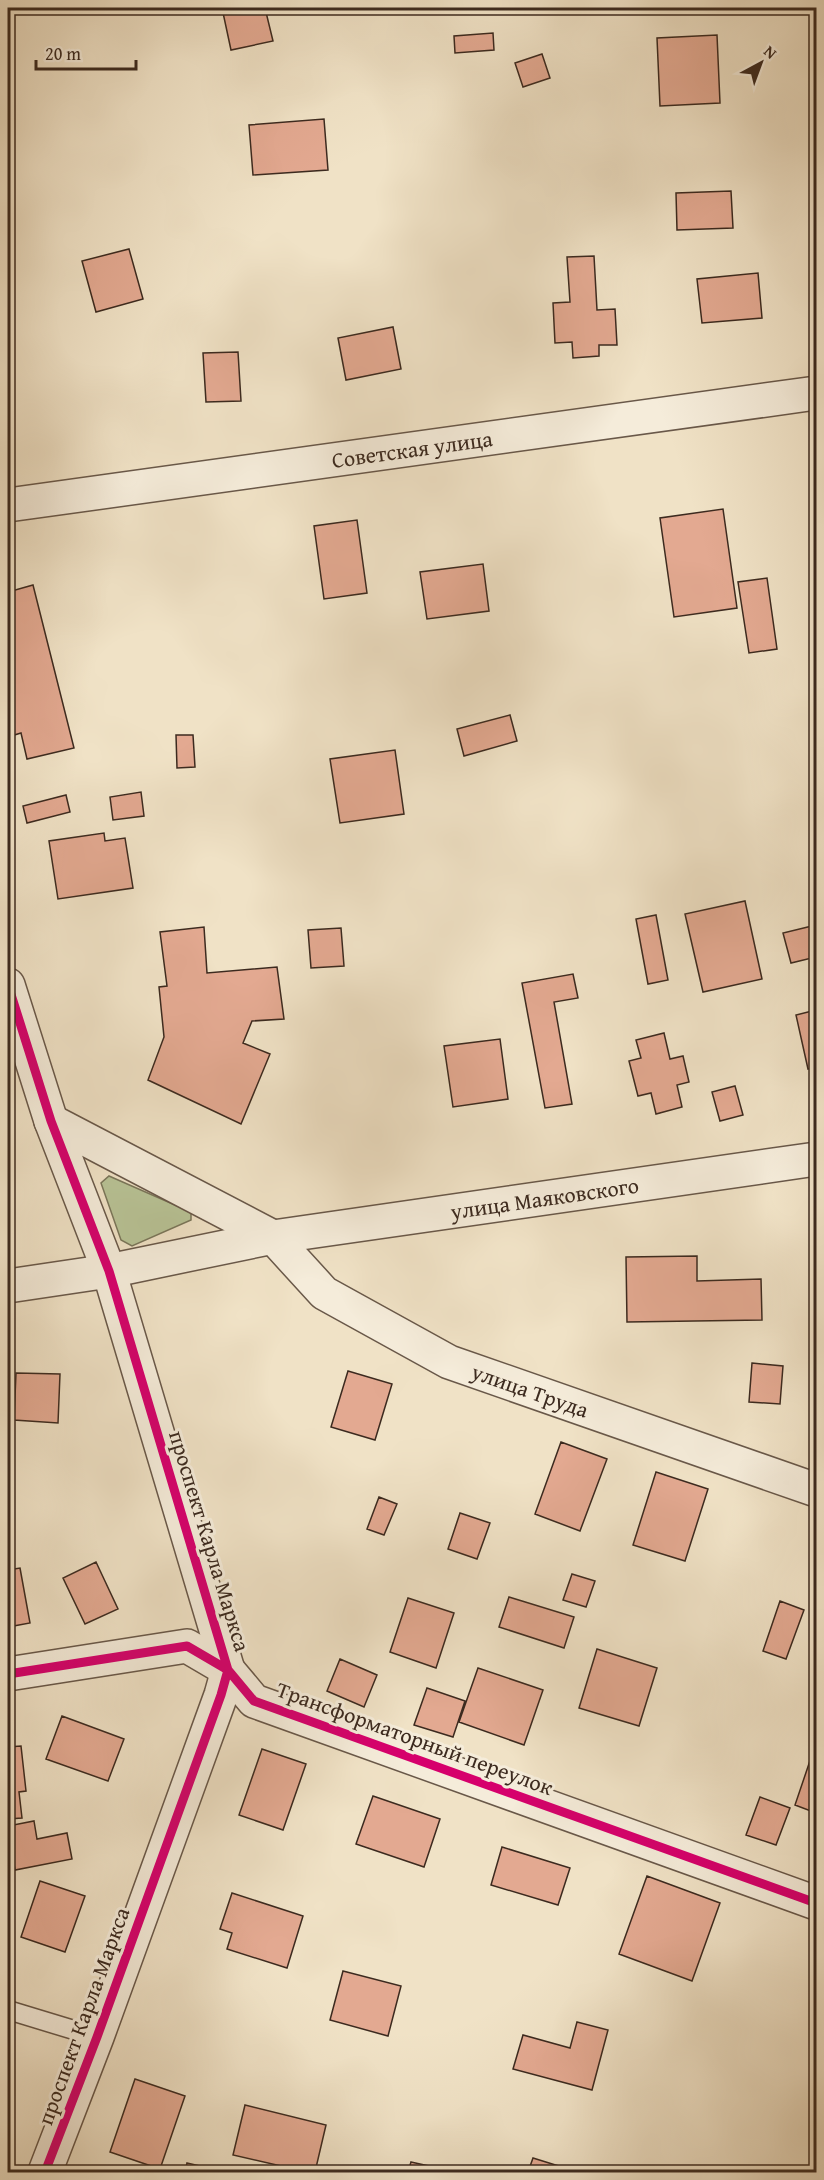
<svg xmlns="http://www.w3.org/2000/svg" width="824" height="2180" font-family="'Gentium Book Plus',serif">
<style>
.green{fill:#b8c396;stroke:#7a765a;stroke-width:1.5}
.building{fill:#e3a991;stroke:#3c2a1f;stroke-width:1.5}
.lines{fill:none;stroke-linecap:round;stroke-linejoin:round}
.service-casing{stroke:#695849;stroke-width:21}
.minor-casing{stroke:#695849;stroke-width:36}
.service{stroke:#f5ecda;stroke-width:18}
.minor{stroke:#f5ecda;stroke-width:33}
.cycleway-casing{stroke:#f5ecda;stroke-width:13}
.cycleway{stroke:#d6006c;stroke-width:9}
.labels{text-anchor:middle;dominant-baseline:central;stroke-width:6;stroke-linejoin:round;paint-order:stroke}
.street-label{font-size:22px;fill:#3c2a1f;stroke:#f5ecda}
</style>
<rect width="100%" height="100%" fill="#f0e2c6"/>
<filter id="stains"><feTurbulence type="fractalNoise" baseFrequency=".00333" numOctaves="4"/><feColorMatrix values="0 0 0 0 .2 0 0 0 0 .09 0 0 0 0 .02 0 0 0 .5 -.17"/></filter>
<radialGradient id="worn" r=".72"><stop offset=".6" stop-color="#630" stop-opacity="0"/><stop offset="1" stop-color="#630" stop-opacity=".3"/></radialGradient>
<path class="green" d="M 109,1176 L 191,1212 L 191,1220 L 132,1246 L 121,1240 L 101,1183 Z"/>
<path class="building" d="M 222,8 L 265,8 L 273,41 L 231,50 Z
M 493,33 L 494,50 L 455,53 L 454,36 Z
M 717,35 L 720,103 L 660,106 L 657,38 Z
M 542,54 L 550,78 L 523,87 L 515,63 Z
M 324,119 L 328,170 L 253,175 L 249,125 Z
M 731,191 L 733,228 L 677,230 L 676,193 Z
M 129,249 L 143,299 L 96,312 L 82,261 Z
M 594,256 L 597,310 L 615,309 L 617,345 L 599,345 L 599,356 L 573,358 L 572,342 L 555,343 L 553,303 L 570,302 L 567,257 Z
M 758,273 L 762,318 L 702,323 L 697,279 Z
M 393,327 L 401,369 L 346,380 L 338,338 Z
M 238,352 L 241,401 L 206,402 L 203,353 Z
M 723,509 L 737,608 L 674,617 L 660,518 Z
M 357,520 L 367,593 L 324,599 L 314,526 Z
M 483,564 L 489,611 L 427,619 L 420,572 Z
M 767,578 L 777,649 L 749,653 L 738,582 Z
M 33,585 L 74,748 L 27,759 L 21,733 L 11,736 L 8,723 L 8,592 Z
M 510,715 L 517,741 L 464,756 L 457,729 Z
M 176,735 L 193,735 L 195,767 L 177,768 Z
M 395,750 L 404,814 L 340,823 L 330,759 Z
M 141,792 L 144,816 L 113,820 L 110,797 Z
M 66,795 L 70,812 L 27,823 L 23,806 Z
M 104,833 L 105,841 L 125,838 L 133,888 L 58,899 L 49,841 Z
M 745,901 L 762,979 L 703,992 L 685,914 Z
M 656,915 L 668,980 L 648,984 L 636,919 Z
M 816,925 L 816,957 L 791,963 L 783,933 Z
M 204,927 L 207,973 L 277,967 L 284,1019 L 252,1021 L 243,1043 L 270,1054 L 241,1124 L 148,1080 L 164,1037 L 159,987 L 167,986 L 160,932 Z
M 341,928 L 344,966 L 311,968 L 308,930 Z
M 573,974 L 578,998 L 554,1002 L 572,1104 L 545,1108 L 522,983 Z
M 816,1010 L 816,1067 L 808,1069 L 796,1015 Z
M 664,1033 L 670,1059 L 683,1056 L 689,1082 L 677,1085 L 682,1107 L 656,1114 L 651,1093 L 638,1096 L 629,1061 L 641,1058 L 636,1040 Z
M 500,1039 L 508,1099 L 453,1107 L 444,1046 Z
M 735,1086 L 743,1115 L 720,1121 L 712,1092 Z
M 811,1233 L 816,1233 L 816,1282 Z
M 697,1256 L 697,1281 L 761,1279 L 762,1320 L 627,1322 L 626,1257 Z
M 752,1363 L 783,1366 L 780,1404 L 749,1402 Z
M 348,1371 L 392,1384 L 375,1440 L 331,1427 Z
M 16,1373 L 60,1374 L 58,1423 L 14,1420 Z
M 561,1442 L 607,1459 L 580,1531 L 535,1514 Z
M 656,1472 L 708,1489 L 685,1561 L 633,1545 Z
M 379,1497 L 397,1504 L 384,1535 L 367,1529 Z
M 460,1513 L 490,1523 L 477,1559 L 448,1549 Z
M 96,1562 L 118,1609 L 85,1624 L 63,1578 Z
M 20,1568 L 30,1623 L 8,1627 L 8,1570 Z
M 572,1574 L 595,1581 L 586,1607 L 563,1600 Z
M 509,1597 L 574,1617 L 564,1648 L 499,1627 Z
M 408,1598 L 454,1613 L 436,1668 L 390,1652 Z
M 780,1601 L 804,1610 L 786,1659 L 763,1651 Z
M 597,1649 L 657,1668 L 639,1726 L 579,1708 Z
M 340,1659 L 377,1675 L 364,1707 L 327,1691 Z
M 478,1668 L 543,1690 L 524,1745 L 459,1722 Z
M 427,1688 L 465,1701 L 453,1737 L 414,1725 Z
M 62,1716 L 124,1739 L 108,1781 L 46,1759 Z
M 816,1743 L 816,1813 L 795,1805 Z
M 21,1746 L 26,1791 L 19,1792 L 22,1818 L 8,1819 L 8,1747 Z
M 262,1749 L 306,1764 L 283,1830 L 239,1815 Z
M 373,1796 L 440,1819 L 424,1867 L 356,1844 Z
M 760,1797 L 790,1808 L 776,1845 L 746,1835 Z
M 34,1821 L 37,1839 L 67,1833 L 72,1859 L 15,1870 L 8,1826 Z
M 502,1847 L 570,1868 L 558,1905 L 491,1885 Z
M 647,1876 L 720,1903 L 692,1981 L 619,1954 Z
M 40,1881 L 85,1896 L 65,1952 L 21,1937 Z
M 232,1893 L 303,1916 L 287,1968 L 227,1949 L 232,1933 L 220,1929 Z
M 343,1971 L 401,1986 L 388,2036 L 330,2020 Z
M 577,2022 L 608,2030 L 592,2090 L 513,2069 L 523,2035 L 570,2048 Z
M 135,2079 L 185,2096 L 160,2169 L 110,2152 Z
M 245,2105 L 326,2125 L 315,2172 L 307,2172 L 233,2155 Z
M 533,2158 L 578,2172 L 528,2172 Z
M 411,2162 L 456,2172 L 408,2172 Z
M 187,2163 L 213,2169 L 212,2172 L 185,2172 Z"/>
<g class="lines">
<defs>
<path id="service" d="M 8,2010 L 97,2037"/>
<g id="minor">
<path id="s1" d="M 8,505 L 816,393"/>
<path d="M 8,985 L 51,1121 L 109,1271 L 228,1670 L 221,1695 L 97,2037 L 45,2172"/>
<path id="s2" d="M 51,1121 L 273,1237 L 324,1293 L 449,1362 L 816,1490"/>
<path id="s3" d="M 8,1286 L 109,1271 L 273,1237 L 816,1159"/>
<path d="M 8,1674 L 187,1646 L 228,1670 L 254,1701 L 816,1903"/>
</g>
</defs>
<use href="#service" class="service-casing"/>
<use href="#minor" class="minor-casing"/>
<use href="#service" class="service"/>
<use href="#minor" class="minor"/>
<defs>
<path id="cycleway" d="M 8,985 L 51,1121 L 109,1271 L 228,1670 L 221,1695 L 97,2037 L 45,2172
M 8,1674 L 187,1646 L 228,1670 L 254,1701 L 816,1903"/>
</defs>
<use href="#cycleway" class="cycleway-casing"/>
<use href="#cycleway" class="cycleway"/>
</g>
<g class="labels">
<g class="street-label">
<text stroke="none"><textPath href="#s1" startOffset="408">Советская улица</textPath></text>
<text stroke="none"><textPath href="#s3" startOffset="544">улица Маяковского</textPath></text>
<text stroke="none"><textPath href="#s2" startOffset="555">улица Труда</textPath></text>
<text transform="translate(210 1541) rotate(73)">проспект Карла Маркса</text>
<text transform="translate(415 1738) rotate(20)">Трансформаторный переулок</text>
<text transform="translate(83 2016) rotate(-70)">проспект Карла Маркса</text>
</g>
</g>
<rect width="824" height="2180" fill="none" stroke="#f0e2c6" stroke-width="30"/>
<rect x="9" y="9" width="806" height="2162" fill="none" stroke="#3c2a1f" stroke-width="3"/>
<rect x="15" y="15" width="794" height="2150" fill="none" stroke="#3c2a1f" stroke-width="1.5"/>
<g transform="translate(761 63) rotate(41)" stroke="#f5ecda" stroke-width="4.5" paint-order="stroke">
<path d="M0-4.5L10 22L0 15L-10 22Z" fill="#3c2a1f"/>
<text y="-9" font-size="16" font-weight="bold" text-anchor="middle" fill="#3c2a1f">N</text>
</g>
<path d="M36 60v9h100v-9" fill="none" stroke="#3c2a1f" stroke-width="3"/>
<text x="45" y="60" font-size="18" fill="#3c2a1f" stroke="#f5ecda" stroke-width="4.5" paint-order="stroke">20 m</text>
<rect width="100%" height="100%" filter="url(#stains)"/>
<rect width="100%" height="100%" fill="url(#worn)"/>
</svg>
